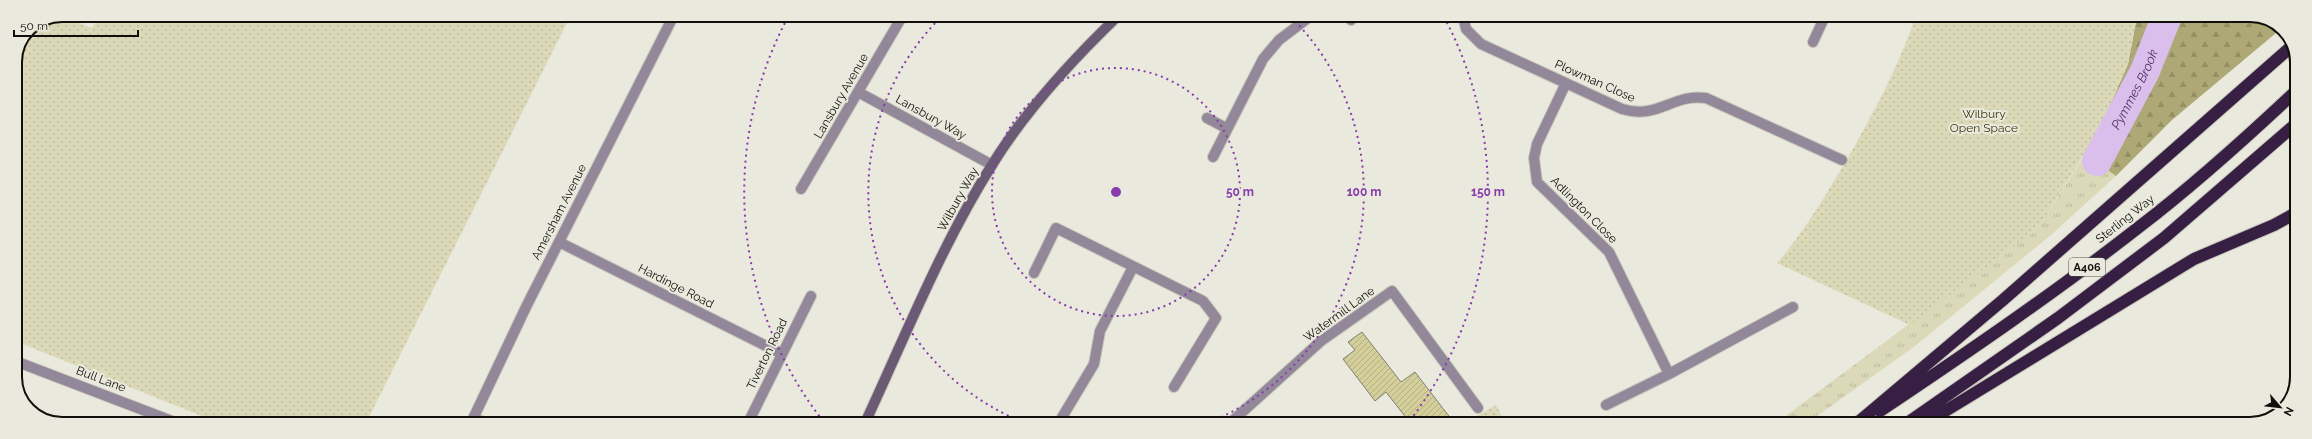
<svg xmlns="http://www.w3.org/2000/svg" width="2312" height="439" font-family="Raleway,sans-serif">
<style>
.grass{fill:url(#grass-tufts)}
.forest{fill:url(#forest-firs)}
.park{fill:url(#park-dots)}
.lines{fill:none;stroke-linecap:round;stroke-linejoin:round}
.river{stroke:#dabeeb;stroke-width:30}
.building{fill:url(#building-hatch);stroke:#818076}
.street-casing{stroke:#c7c6bb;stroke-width:12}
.secondary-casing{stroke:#c7c6bb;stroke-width:12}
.highway-casing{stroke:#c7c6bb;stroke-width:14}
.street{stroke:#93879a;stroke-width:10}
.secondary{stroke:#6a5a74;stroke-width:10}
.highway{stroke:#361f42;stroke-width:12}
.ring{fill:none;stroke:#873bac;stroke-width:2;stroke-dasharray:2 4}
.labels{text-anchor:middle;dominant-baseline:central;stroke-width:4;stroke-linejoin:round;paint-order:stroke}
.shield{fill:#eae9dd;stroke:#51504a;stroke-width:1}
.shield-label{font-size:11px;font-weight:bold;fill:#100f0b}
.street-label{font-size:12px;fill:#100f0b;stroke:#eae9dd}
.park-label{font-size:12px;fill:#3c380e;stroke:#eae9dd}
.water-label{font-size:13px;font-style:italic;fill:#57336a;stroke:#eae9dd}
.rim{fill:none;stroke:#100f0b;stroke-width:2}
.centre{fill:#873bac;stroke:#eae9dd;stroke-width:2}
.ring-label{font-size:12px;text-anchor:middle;font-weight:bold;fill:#873bac;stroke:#eae9dd;stroke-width:4;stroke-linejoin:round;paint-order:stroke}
</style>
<defs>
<pattern id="grass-tufts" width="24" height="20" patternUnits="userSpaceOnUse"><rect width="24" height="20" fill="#dcd9b8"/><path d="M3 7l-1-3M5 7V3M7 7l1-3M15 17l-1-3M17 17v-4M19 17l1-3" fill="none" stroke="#bcb99d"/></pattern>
<pattern id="forest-firs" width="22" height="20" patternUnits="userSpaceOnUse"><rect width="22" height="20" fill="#ada875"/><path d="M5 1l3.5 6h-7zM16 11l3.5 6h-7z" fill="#948f64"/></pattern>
<pattern id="park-dots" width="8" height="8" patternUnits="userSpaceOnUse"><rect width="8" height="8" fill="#dcd9b8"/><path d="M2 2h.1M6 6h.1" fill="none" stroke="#bcb99d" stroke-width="1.8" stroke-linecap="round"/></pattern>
<pattern id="building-hatch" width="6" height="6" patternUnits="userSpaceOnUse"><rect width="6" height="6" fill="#d4ce9a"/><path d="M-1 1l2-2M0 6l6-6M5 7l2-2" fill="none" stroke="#b5b083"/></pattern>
</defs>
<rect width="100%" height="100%" fill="#eae9dd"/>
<path class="grass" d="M 2085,154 L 2116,176 L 2051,235 L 1915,346 L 1806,424 L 1775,424 L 2039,227 Z"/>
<path class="forest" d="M 2137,16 L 2259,16 L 2282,28 L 2172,120 L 2116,176 L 2085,154 L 2100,128 L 2128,64 Z"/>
<path class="park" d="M 61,15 L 92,28 L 100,15 L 571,15 L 366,423 L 219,423 L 15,341 L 15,61 L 29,28 Z
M 1916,16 L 2137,16 L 2128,64 L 2100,128 L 2039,227 L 1910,325 L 1777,263 C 1804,232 1824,198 1845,163 C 1872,116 1898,68 1916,16 Z
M 1496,405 L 1506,424 L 1478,424 L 1473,418 Z"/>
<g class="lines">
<path class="river" id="s1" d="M 2097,161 L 2145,71 L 2167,16"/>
</g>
<path class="building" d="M 1362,332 L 1401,382 L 1415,372 L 1455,424 L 1411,424 L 1386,392 L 1375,401 L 1343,359 L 1355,350 L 1348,342 Z"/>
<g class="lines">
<defs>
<path id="street" d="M 1463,16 L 1466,29 L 1481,44 L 1622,109 C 1658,120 1673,93 1706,98 L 1842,160
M 1351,20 L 1352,16
M 1813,42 L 1825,16
M 1566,83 L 1537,144 L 1534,158 L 1537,182 L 1609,252 L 1669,374
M 858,92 L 992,165
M 1207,118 L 1226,128
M 1213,157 L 1263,59 L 1279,40 L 1312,15
M 801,189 L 903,15
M 559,242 L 782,354
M 1034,273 L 1056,228 L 1203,301 L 1216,318 L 1174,387
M 15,361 L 177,423
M 1606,405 L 1669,374 L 1793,307
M 474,418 L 485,423
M 471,423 L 526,307 L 674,15
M 748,423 L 811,296
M 1058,424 L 1094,364 L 1100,331 L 1133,267
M 1229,424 L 1321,341 L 1392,291 L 1478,408"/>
<path id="secondary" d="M 865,423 C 904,339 942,244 992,165 C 1026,110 1072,60 1119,15"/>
<path id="highway" d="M 1880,411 C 1968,352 2056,292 2139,227 C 2194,185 2246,138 2297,90
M 1856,424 L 2003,300 L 2292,46
M 1906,424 L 2058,318 L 2164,238 L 2297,123
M 1924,424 L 2194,259 L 2274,225 L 2296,213"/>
</defs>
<use href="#street" class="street-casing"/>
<use href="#secondary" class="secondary-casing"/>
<use href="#highway" class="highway-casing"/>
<use href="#street" class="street"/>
<use href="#secondary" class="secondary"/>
<use href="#highway" class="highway"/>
</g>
<g class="ring">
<circle cx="1116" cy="192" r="124"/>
<path d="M1025 423A248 248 0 0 1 941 17M1291 17A248 248 0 0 1 1205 424"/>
<path d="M823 421A372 372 0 0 1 788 17M1444 17A372 372 0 0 1 1407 424"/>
</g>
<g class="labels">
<rect class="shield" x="2069" y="258" width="36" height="18" rx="3"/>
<g class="shield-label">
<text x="2087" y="267">A406</text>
</g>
<g class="street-label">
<text transform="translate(1595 81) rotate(24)">Plowman Close</text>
<text transform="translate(841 96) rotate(-60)">Lansbury Avenue</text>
<text transform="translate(931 117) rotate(29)">Lansbury Way</text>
<text transform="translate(958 199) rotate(-61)">Wilbury Way</text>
<text transform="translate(1584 210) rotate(45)">Adlington Close</text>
<text transform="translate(559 212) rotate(-63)">Amersham Avenue</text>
<text transform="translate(2125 219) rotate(-38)">Sterling Way</text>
<text transform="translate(676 286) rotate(27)">Hardinge Road</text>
<text transform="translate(1339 314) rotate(-36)">Watermill Lane</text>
<text transform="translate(767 354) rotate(-64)">Tiverton Road</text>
<text transform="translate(101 379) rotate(21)">Bull Lane</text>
</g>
<g class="park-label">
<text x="1984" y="114">Wilbury<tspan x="1984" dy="14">Open Space</tspan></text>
</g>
<g class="water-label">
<text stroke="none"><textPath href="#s1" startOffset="81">Pymmes Brook</textPath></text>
</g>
</g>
<path d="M0 0H2312V439H0ZM62 22H2250A40 40 0 0 1 2290 62V377A40 40 0 0 1 2250 417H62A40 40 0 0 1 22 377V62A40 40 0 0 1 62 22Z" fill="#eae9dd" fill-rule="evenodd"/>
<path class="rim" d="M62 22H2250A40 40 0 0 1 2290 62V377A40 40 0 0 1 2250 417H62A40 40 0 0 1 22 377V62A40 40 0 0 1 62 22Z"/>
<circle cx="1116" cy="192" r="6" class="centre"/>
<g class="ring-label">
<text x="1240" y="196">50 m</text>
<text x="1364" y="196">100 m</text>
<text x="1488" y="196">150 m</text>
</g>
<g transform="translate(2280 407) rotate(118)" stroke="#eae9dd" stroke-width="3" paint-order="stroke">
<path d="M0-3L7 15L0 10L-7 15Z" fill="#100f0b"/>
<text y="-6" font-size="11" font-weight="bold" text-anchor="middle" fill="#100f0b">N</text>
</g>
<path d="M14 30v6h124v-6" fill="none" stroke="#100f0b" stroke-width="2"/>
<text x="20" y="30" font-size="12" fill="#100f0b" stroke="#eae9dd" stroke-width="3" paint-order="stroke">50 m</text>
</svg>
